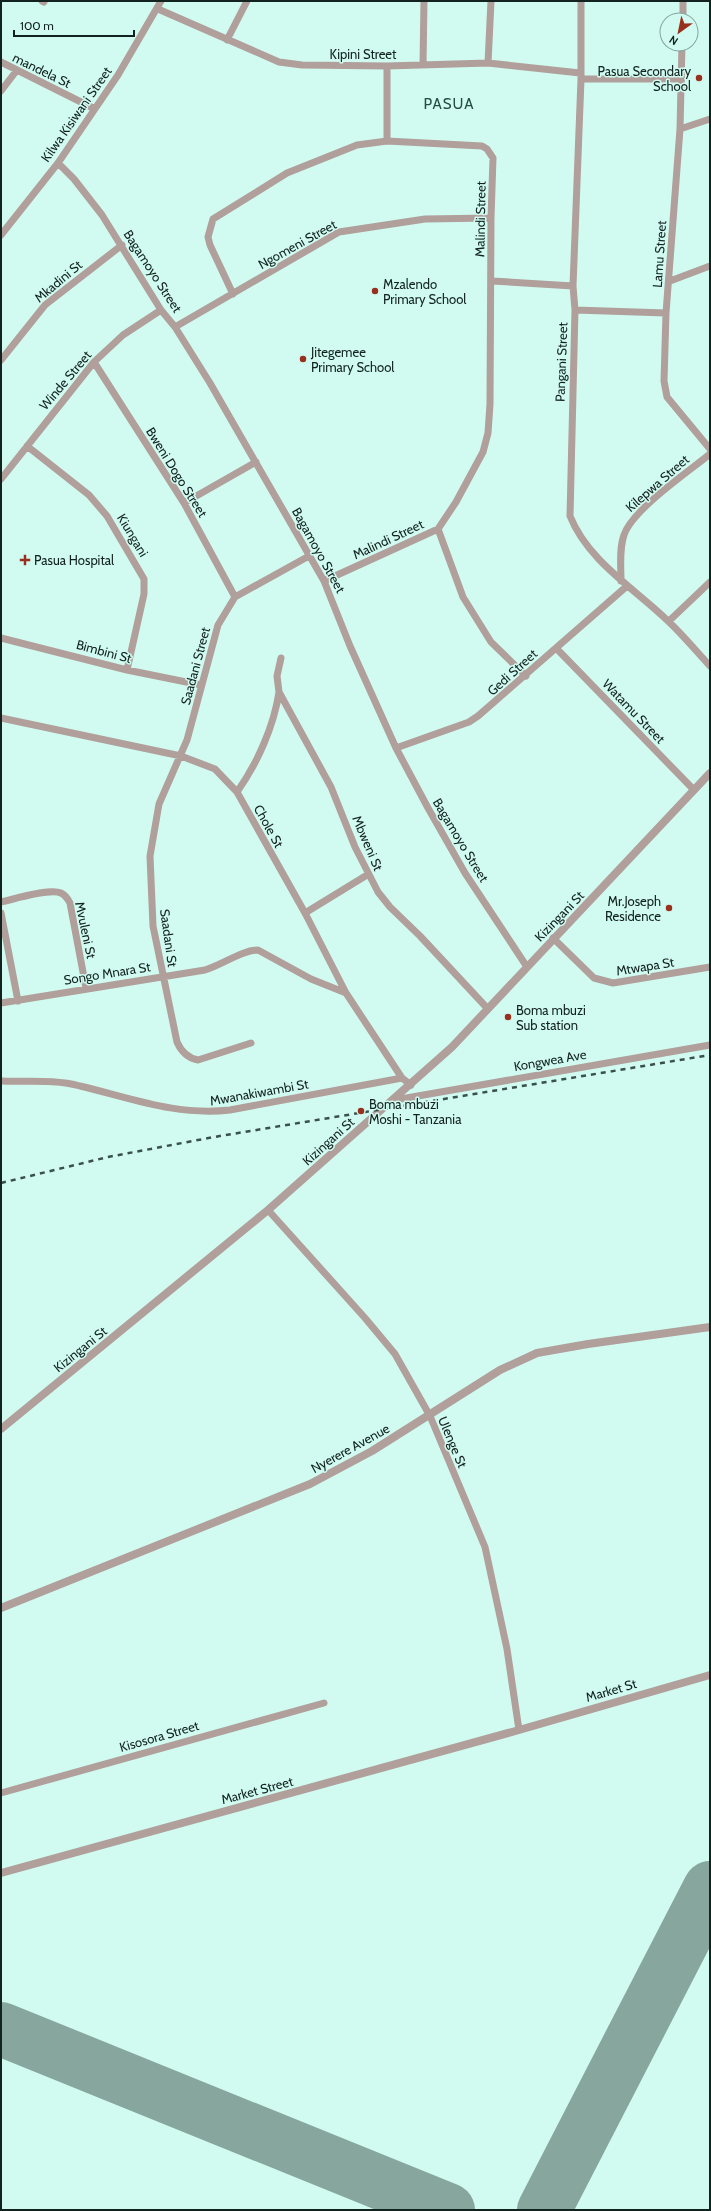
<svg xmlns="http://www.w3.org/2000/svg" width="711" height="2211" font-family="Cabin,sans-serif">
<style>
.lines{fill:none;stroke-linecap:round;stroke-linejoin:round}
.runway{stroke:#86a69e;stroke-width:54}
.minor{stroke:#b09f9b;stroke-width:7}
.tertiary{stroke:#b09f9b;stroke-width:8}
.rail{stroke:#3a504b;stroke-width:2.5;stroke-dasharray:5 5;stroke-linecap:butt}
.poi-dot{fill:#99301d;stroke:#d1fbf1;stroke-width:1.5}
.labels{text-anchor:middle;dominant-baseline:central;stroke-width:3;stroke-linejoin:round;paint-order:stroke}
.street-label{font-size:13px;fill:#12221f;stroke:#d1fbf1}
.poi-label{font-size:13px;fill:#12221f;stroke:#d1fbf1;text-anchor:start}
.quarter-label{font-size:15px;letter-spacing:1px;fill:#264c44;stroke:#d1fbf1}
</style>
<rect width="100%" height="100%" fill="#d1fbf1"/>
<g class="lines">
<path class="runway" d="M 1,2029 L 448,2210
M 544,2210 L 710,1888"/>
<path class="minor" d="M 42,1 L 44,2
M 581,1 L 581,79 L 573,286 L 575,310 L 570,516 C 588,561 634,588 668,621 C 683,635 696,651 710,666
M 158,9 L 279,62 L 302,65 L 387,66 L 488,63 L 580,73
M 683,20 L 683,1
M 227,40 L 247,1
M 682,44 L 680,129 L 666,313 L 664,381 L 667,397 L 710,449
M 1,62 L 95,109
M 488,63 L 491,1
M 423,65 L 424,1
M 581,79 L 682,79
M 1,91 L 17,70
M 680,129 L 710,119
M 387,141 L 387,66
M 58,163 L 74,179 L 102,215 L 161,310 L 175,327 L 210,383 L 324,581 L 350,646 L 396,748 L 428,808 L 465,873 L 527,967
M 1,235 L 58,163 L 118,75 L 161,1
M 492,281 L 573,286
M 670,281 L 710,266
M 233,294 L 210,245 L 208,237 L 213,219 L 287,173 L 357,145 L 387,141 L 482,146 L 487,149 L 493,158 L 491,218 L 490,404 L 488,433 L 483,452 L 456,502 L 438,529 L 324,581
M 575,310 L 666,313
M 175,327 L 339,232 L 425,219 L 491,218
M 1,360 L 45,305 L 122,245
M 94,362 L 184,503 L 235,597
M 27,446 L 89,495 L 107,516 L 144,579 L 144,594 L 127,670
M 1,479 L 94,362 L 123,335 L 161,310
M 184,503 L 256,462
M 438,529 L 463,597 L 491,642 L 526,676
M 621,581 C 621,566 619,549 624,535 C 632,510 688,472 710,454
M 669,621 L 710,582
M 1,638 L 127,670 L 201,685
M 556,648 L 694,790
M 281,658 L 277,676 L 279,692 L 331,787 L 355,847 L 378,892 L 390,907 L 420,936 L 488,1009
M 1,718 L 181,756 L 215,769 L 237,792 L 305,913 L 346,993 L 402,1078 L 411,1085
M 396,748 L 469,722 L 478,716 L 627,586
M 237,792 C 257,764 274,726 279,692
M 1,902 C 15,899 50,888 61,893 C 65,895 68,899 70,903 L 86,988
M 1,913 L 18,1001
M 305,913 L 367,875
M 553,938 L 594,978 L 613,983 L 710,967
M 1,1003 L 205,970 C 222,965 242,950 258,950 L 311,979 L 346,993
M 251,1043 L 198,1060 C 187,1058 181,1051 177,1042 L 153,926 L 150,856 L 159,804 L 187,740 L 218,625 L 235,597 L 309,556
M 1,1081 C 27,1082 55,1079 80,1086 C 131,1098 176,1116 230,1110 L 402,1078
M 395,1100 L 710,1045
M 268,1210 L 365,1318 L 395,1354 L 430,1416 L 485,1547 L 507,1649 L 519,1730
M 1,1793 L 324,1703"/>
<path class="tertiary" d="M 1,1429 L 268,1210 L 452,1047 L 710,773
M 1,1608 L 310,1484 L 372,1451 L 500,1370 L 537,1353 L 588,1344 L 710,1327
M 1,1873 L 519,1730 L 710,1675"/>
<path class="rail" d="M 1,1183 L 108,1157 L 214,1137 L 710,1055"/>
</g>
<g class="poi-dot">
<circle cx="699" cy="78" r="4"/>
<circle cx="375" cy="291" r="4"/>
<circle cx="303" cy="359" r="4"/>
<path d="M23 554h4v4h4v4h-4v4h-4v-4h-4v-4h4z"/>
<circle cx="669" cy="908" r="4"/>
<circle cx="508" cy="1017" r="4"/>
<circle cx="361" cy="1111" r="4"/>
</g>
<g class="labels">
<g class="street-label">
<text x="363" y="54">Kipini Street</text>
<text transform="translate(42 70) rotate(26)">mandela St</text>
<text transform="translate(76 114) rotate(-55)">Kilwa Kisiwani Street</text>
<text transform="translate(480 219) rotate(-89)">Malindi Street</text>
<text transform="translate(297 244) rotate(-29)">Ngomeni Street</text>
<text transform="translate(659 254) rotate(-86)">Lamu Street</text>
<text transform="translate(153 271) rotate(57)">Bagamoyo Street</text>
<text transform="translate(58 281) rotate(-40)">Mkadini St</text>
<text transform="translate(561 362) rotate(-88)">Pangani Street</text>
<text transform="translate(65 380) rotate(-50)">Winde Street</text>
<text transform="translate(177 472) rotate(58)">Bweni Dogo Street</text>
<text transform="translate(657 483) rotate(-41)">Kilepwa Street</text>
<text transform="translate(133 535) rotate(59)">Kiungani</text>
<text transform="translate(388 539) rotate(-25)">Malindi Street</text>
<text transform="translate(319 550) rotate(61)">Bagamoyo Street</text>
<text transform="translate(104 651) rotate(15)">Bimbini St</text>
<text transform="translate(195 666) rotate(-75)">Saadani Street</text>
<text transform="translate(512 672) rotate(-42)">Gedi Street</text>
<text transform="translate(634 711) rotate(46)">Watamu Street</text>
<text transform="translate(269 826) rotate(61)">Chole St</text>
<text transform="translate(461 840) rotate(59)">Bagamoyo Street</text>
<text transform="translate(368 843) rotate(67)">Mbweni St</text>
<text transform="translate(559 916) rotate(-46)">Kizingani St</text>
<text transform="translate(86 930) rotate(78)">Mvuleni St</text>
<text transform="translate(169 938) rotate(82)">Saadani St</text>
<text transform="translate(645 966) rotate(-9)">Mtwapa St</text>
<text transform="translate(107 973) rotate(-9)">Songo Mnara St</text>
<text transform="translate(550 1060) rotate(-10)">Kongwea Ave</text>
<text transform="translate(259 1092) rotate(-10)">Mwanakiwambi St</text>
<text transform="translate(328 1141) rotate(-42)">Kizingani St</text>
<text transform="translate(80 1349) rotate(-39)">Kizingani St</text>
<text transform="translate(453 1442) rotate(67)">Ulenge St</text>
<text transform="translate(350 1448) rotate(-29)">Nyerere Avenue</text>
<text transform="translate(611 1690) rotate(-16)">Market St</text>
<text transform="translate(159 1736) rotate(-16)">Kisosora Street</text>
<text transform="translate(257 1790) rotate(-15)">Market Street</text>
</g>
<g class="poi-label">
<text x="691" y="71" text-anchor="end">Pasua Secondary<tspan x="691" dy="15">School</tspan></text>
<text x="383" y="284">Mzalendo<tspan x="383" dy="15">Primary School</tspan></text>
<text x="311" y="352">Jitegemee<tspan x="311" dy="15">Primary School</tspan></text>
<text x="34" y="560">Pasua Hospital</text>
<text x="661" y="901" text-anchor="end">Mr.Joseph<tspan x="661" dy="15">Residence</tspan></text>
<text x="516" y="1010">Boma mbuzi<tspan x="516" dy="15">Sub station</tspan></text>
<text x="369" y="1104">Boma mbuzi<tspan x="369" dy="15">Moshi - Tanzania</tspan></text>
</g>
<g class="quarter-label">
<text x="449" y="104">PASUA</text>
</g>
</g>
<rect width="711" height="2211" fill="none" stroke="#12221f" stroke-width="4"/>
<g transform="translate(679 32) rotate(213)"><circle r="19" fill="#d1fbf1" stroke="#85a49d"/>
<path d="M0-3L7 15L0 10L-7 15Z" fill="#99301d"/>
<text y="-6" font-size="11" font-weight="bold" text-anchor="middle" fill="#12221f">N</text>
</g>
<path d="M14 30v6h120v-6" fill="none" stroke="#12221f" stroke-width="2"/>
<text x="20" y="30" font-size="12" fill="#12221f" stroke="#d1fbf1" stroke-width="3" paint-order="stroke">100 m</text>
</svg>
